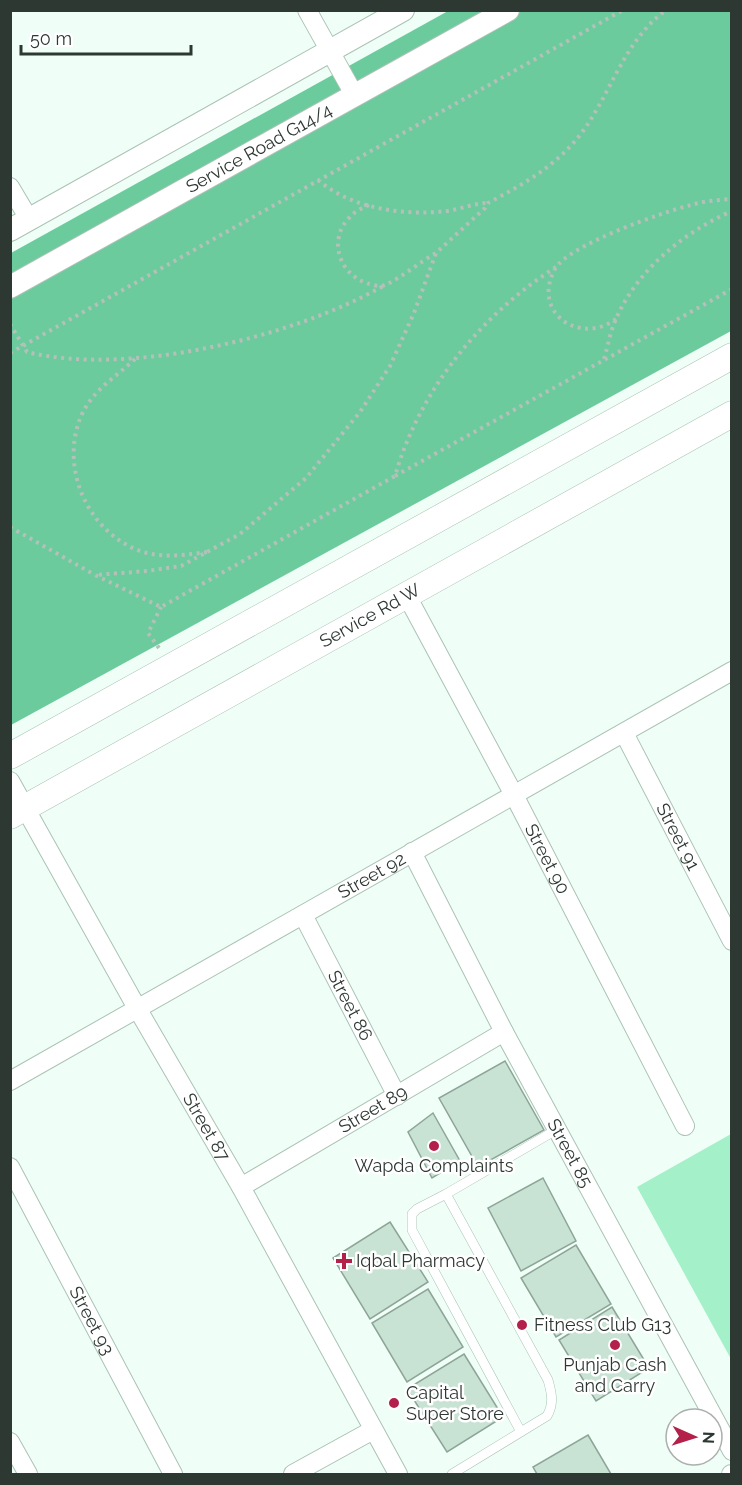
<svg xmlns="http://www.w3.org/2000/svg" width="742" height="1485" font-family="Raleway,sans-serif">
	<style>
		.green { fill: #a4f0c8 }
		.forest { fill: #6bcb9d }
		.building { fill: #c8e2d3; stroke: #8da598; stroke-width: 1.5 }
		.lines { fill: none; stroke-linecap: round; stroke-linejoin: round }
		.service-casing { stroke: #aac3b5; stroke-width: 10 }
		.minor-casing { stroke: #aac3b5; stroke-width: 20 }
		.tertiary-casing { stroke: #aac3b5; stroke-width: 24 }
		.secondary-casing { stroke: #aac3b5; stroke-width: 27 }
		.path { stroke: #b4c1ba; stroke-width: 4; stroke-dasharray: 3 4.5; stroke-linecap: butt }
		.service { stroke: #fff; stroke-width: 9 }
		.minor { stroke: #fff; stroke-width: 18 }
		.tertiary { stroke: #fff; stroke-width: 22 }
		.secondary { stroke: #fff; stroke-width: 26 }
		.poi-dot { fill: #b3214a; stroke: #fff; stroke-width: 2 }
		.labels { text-anchor: middle; stroke-width: 5; stroke-linejoin: round; paint-order: stroke }
		.street-label { font-size: 18px; fill: #2e3832; stroke: #fff }
		.poi-label { font-size: 18px; fill: #2e3832; stroke: #fff; text-anchor: start }
	</style>
	<rect width="100%" height="100%" fill="#effef6"/>
	<path class="green" d="M731 1134V1359L637 1187Z"/>
	<path class="forest" d="M448 11H731V331L11 725V253Z"/>
	<path class="building" d="M505 1061 544 1130 478 1167 439 1098Z
		M433 1113 460 1161 432 1178 408 1132Z
		M543 1178 576 1241 521 1271 488 1208Z
		M390 1222 428 1282 370 1319 333 1258Z
		M576 1245 611 1304 556 1337 521 1278Z
		M428 1289 463 1347 407 1382 372 1323Z
		M612 1307 649 1368 596 1401 559 1340Z
		M464 1354 503 1417 447 1452 407 1389Z
		M588 1435 611 1474H537L533 1467Z"/>
	<g class="lines">
		<defs>
			<path id="service" d="M446 1194 417 1209 412 1214V1230L521 1432
				M452 1474 547 1416C554 1404 552 1394 548 1380L446 1194 556 1130"/>
			<g id="minor">
				<path d="M307 10 355 96"/>
				<path d="M10 187 29 219"/>
				<path id="s1" d="M407 596 514 795 685 1126"/>
				<path id="s2" d="M624 733 732 941"/>
				<path id="s3" d="M10 781 137 1008 241 1187 398 1474"/>
				<path id="s4" d="M412 852 504 1032 732 1451"/>
				<path id="s5" d="M303 915 397 1096"/>
				<path id="s6" d="M10 1081 732 671"/>
				<path id="s7" d="M10 1167 173 1474"/>
				<path id="s8" d="M241 1187 504 1032"/>
				<path d="M10 1442 28 1474"/>
				<path d="M293 1474 373 1430"/>
				<path d="M731 1474H732"/>
			</g>
			<g id="tertiary">
				<path d="M10 230 403 10"/>
				<path id="s9" d="M10 287 508 10"/>
			</g>
			<g id="secondary">
				<path d="M10 756 732 356"/>
				<path id="s10" d="M10 816 732 414"/>
			</g>
		</defs>
		<use href="#service" class="service-casing"/>
		<use href="#minor" class="minor-casing"/>
		<use href="#tertiary" class="tertiary-casing"/>
		<use href="#secondary" class="secondary-casing"/>
		<path class="path" d="M318 180C352 209 404 216 447 211 461 209 474 203 488 203
			M369 205C362 208 355 211 350 217 328 238 338 274 367 283 372 285 380 287 385 285 401 278 420 262 436 253
			M556 267C481 315 420 389 395 476L161 607 95 575 147 571 181 566 240 534 306 478 360 412 390 366 414 313 436 253 485 208 488 203C524 184 558 165 583 131 612 91 624 41 666 10
			M616 319C579 346 531 312 555 269 568 245 663 212 691 205 704 201 718 200 732 199
			M10 324 27 352C128 377 294 337 383 286
			M10 353 623 10
			M135 359C116 377 94 389 82 414 58 467 88 534 143 552 164 558 186 555 207 552
			M604 359C608 346 610 332 616 319 637 270 684 232 732 211
			M395 476 732 289
			M10 527 95 575
			M159 648 148 633 161 607"/>
		<use href="#service" class="service"/>
		<use href="#minor" class="minor"/>
		<use href="#tertiary" class="tertiary"/>
		<use href="#secondary" class="secondary"/>
	</g>
	<g class="poi-dot">
		<circle cx="434" cy="1146" r="6"/>
		<path d="M341 1252h6v6h6v6h-6v6h-6v-6h-6v-6h6z"/>
		<circle cx="522" cy="1325" r="6"/>
		<circle cx="615" cy="1345" r="6"/>
		<circle cx="394" cy="1403" r="6"/>
	</g>
	<g class="labels">
		<g class="street-label">
			<text dy="6" stroke="none"><textPath href="#s9" startOffset="285">Service Road G14/4</textPath></text>
			<text dy="6" stroke="none"><textPath href="#s10" startOffset="412">Service Rd W</textPath></text>
			<text dy="6" stroke="none"><textPath href="#s2" startOffset="117">Street 91</textPath></text>
			<text dy="6" stroke="none"><textPath href="#s1" startOffset="298">Street 90</textPath></text>
			<text dy="6" stroke="none"><textPath href="#s6" startOffset="416">Street 92</textPath></text>
			<text dy="6" stroke="none"><textPath href="#s5" startOffset="102">Street 86</textPath></text>
			<text dy="6" stroke="none"><textPath href="#s8" startOffset="153">Street 89</textPath></text>
			<text dy="6" stroke="none"><textPath href="#s3" startOffset="398">Street 87</textPath></text>
			<text dy="6" stroke="none"><textPath href="#s4" startOffset="340">Street 85</textPath></text>
			<text dy="6" stroke="none"><textPath href="#s7" startOffset="174">Street 93</textPath></text>
		</g>
		<g class="poi-label">
			<text x="434" y="1172" text-anchor="middle">Wapda Complaints</text>
			<text x="356" y="1267">Iqbal Pharmacy</text>
			<text x="534" y="1331">Fitness Club G13</text>
			<text x="615" y="1371" text-anchor="middle">Punjab Cash<tspan x="615" dy="21">and Carry</tspan></text>
			<text x="406" y="1399">Capital<tspan x="406" dy="21">Super Store</tspan></text>
		</g>
	</g>
	<rect width="742" height="1485" fill="none" stroke="#2e3832" stroke-width="24"/>
	<g transform="translate(694 1437) rotate(93)"><circle r="28" fill="#ffffff" stroke="#abafad" stroke-width="1.5"/>
	<path d="M0-4.5L10 22L0 15L-10 22Z" fill="#b3214a"/>
	<text y="-9" font-size="16" font-weight="bold" text-anchor="middle" fill="#2e3832">N</text>
	</g>
	<path d="M21 45v9h170v-9" fill="none" stroke="#2e3832" stroke-width="3"/>
	<text x="30" y="45" font-size="18" fill="#2e3832" stroke="#ffffff" stroke-width="4.5" paint-order="stroke">50 m</text>
</svg>
